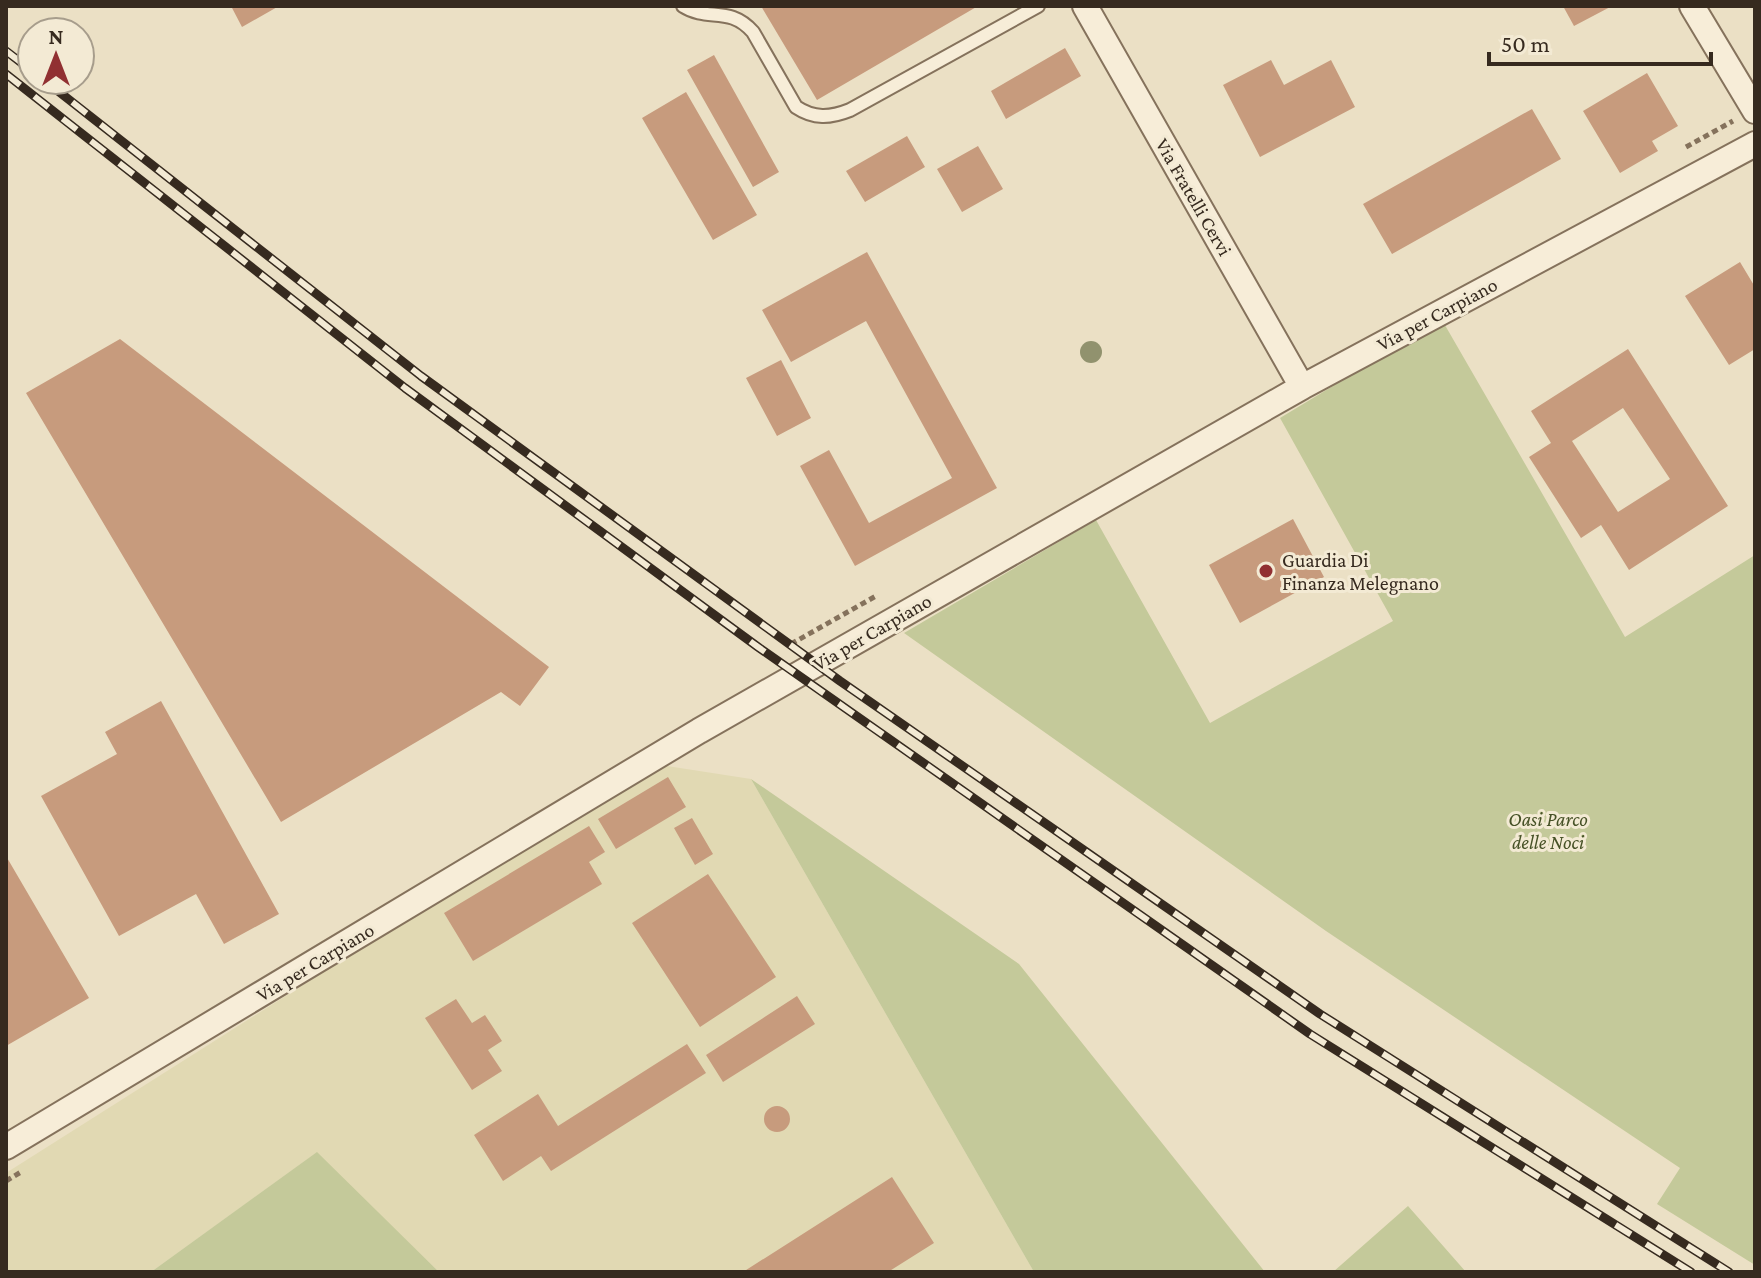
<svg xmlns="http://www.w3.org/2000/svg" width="1761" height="1278" font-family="'Crimson Pro',serif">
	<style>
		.farmland { fill: #e1d9b3 }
		.green { fill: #c4c99a }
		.building { fill: #c79b7d; fill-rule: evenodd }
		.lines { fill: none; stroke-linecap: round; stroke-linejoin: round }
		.service-casing { stroke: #85725c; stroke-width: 16 }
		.minor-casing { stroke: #85725c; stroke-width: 28 }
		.path { stroke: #85725c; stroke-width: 5; stroke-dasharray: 6 4; stroke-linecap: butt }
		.service { stroke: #f7edd8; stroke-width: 12 }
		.minor { stroke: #f7edd8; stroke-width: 24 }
		.rail-casing { stroke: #362a1f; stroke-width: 9 }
		.rail { stroke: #f3ead4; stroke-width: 6; stroke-dasharray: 18; stroke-linecap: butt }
		.tree { fill: #91926e }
		.poi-dot { fill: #913032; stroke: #f3ead4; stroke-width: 3 }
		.labels { text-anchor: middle; stroke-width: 6; stroke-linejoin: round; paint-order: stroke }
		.street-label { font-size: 20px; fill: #362a1f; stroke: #f3ead4 }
		.poi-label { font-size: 20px; fill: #362a1f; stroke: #f3ead4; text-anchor: start }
		.park-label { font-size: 20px; font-style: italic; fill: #475227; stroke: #f3ead4 }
	</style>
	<rect width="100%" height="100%" fill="#ebe0c5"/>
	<path class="farmland" d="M667 766 751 779 1034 1272H439L316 1153 151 1272H6V1173L325 971Z"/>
	<path class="green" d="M1442 320 1625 637 1755 555V1265L1657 1204 1680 1168 1326 931 904 633 1096 520 1210 723 1393 621 1280 418Z
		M751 779 1019 964 1265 1272H1034Z
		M317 1152 439 1272H151Z
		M1408 1206 1466 1272H1333Z"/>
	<path class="building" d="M231 6H279L242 27Z
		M761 6H978L817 100Z
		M1563 6H1612L1574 26Z
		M1065 48 1081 76 1006 119 991 91Z
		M714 55 779 172 753 187 687 70Z
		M1271 60 1284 85 1331 60 1355 107 1260 157 1223 85Z
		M1647 73 1678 126 1652 141 1658 151 1620 173 1583 111Z
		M686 92 757 215 713 240 642 118Z
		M1532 109 1561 159 1392 254 1363 204Z
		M907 136 925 167 865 202 846 171Z
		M978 146 1003 189 962 212 937 169Z
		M867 252 997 488 855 566 800 466 829 450 869 523 952 478 866 321 791 362 762 310Z
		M1740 262 1755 287V349L1729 365 1685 296Z
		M120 339 549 667 520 706 501 692 281 822 26 393Z
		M1628 349 1728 506 1629 570 1601 525 1581 538 1529 457 1551 443 1531 411ZM1623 408 1670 479 1618 512 1572 441Z
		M781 360 811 418 777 436 746 378Z
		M1293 519 1324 577 1240 623 1209 565Z
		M161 701 279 914 224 944 196 894 119 936 41 796 117 754 105 732Z
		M668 777 686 807 616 849 598 819Z
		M692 818 713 854 695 865 674 828Z
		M589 826 605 852 589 862 602 884 473 961 444 913Z
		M6 856 89 998 6 1046Z
		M708 874 776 977 700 1027 632 923Z
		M797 996 815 1024 723 1082 706 1055Z
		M456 999 472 1023 485 1015 502 1041 488 1050 502 1071 472 1090 425 1018Z
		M687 1044 706 1073 551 1171 541 1156 503 1181 474 1135 538 1094 558 1126Z
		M764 1119a13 13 0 1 1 26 0a13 13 0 1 1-26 0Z
		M892 1177 934 1243 888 1272H743Z"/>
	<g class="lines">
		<defs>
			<path id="service" d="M683 6C708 22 729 5 753 32L796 107C814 119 830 118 850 110L1038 6"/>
			<path id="minor" d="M1085 6 1302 387
				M1692 6 1755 111
				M6 1147 699 731 1302 387 1755 144"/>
		</defs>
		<use href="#service" class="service-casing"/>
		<use href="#minor" class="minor-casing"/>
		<path class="path" d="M1686 147 1733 121
			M791 644 876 596
			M6 1181 21 1172"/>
		<use href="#service" class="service"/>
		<use href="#minor" class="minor"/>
		<defs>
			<path id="rail" d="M6 51 32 71
				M6 74 405 388 758 647 1310 1034 1691 1272
				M44 80 421 376 840 681 1320 1014 1729 1272"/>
		</defs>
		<use href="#rail" class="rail-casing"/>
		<use href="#rail" class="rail"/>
	</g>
	<circle class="tree" cx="1091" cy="352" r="11"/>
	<circle class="poi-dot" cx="1266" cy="571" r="8"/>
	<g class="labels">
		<g class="street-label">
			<text transform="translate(1194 197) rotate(60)" y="7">Via Fratelli Cervi</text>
			<text transform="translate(1437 314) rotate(-28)" y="7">Via per Carpiano</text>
			<text transform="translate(872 632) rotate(-30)" y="7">Via per Carpiano</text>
			<text transform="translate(315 962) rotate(-31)" y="7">Via per Carpiano</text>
		</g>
		<g class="poi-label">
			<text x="1282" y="567">Guardia Di<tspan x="1282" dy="23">Finanza Melegnano</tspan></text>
		</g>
		<g class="park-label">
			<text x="1548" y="826">Oasi Parco<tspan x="1548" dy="23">delle Noci</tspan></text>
		</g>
	</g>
	<rect width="1761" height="1278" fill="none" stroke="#362a1f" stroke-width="16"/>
	<g transform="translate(56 56)"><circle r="38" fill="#f3ead4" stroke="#a79d8c" stroke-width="2"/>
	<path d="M0-6L14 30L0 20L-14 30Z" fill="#913032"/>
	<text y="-12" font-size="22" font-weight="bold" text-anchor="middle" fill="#362a1f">N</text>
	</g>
	<path d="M1489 52v12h222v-12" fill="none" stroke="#362a1f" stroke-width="4"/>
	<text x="1501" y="52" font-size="24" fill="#362a1f" stroke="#f3ead4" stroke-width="6" paint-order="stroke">50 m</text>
</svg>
